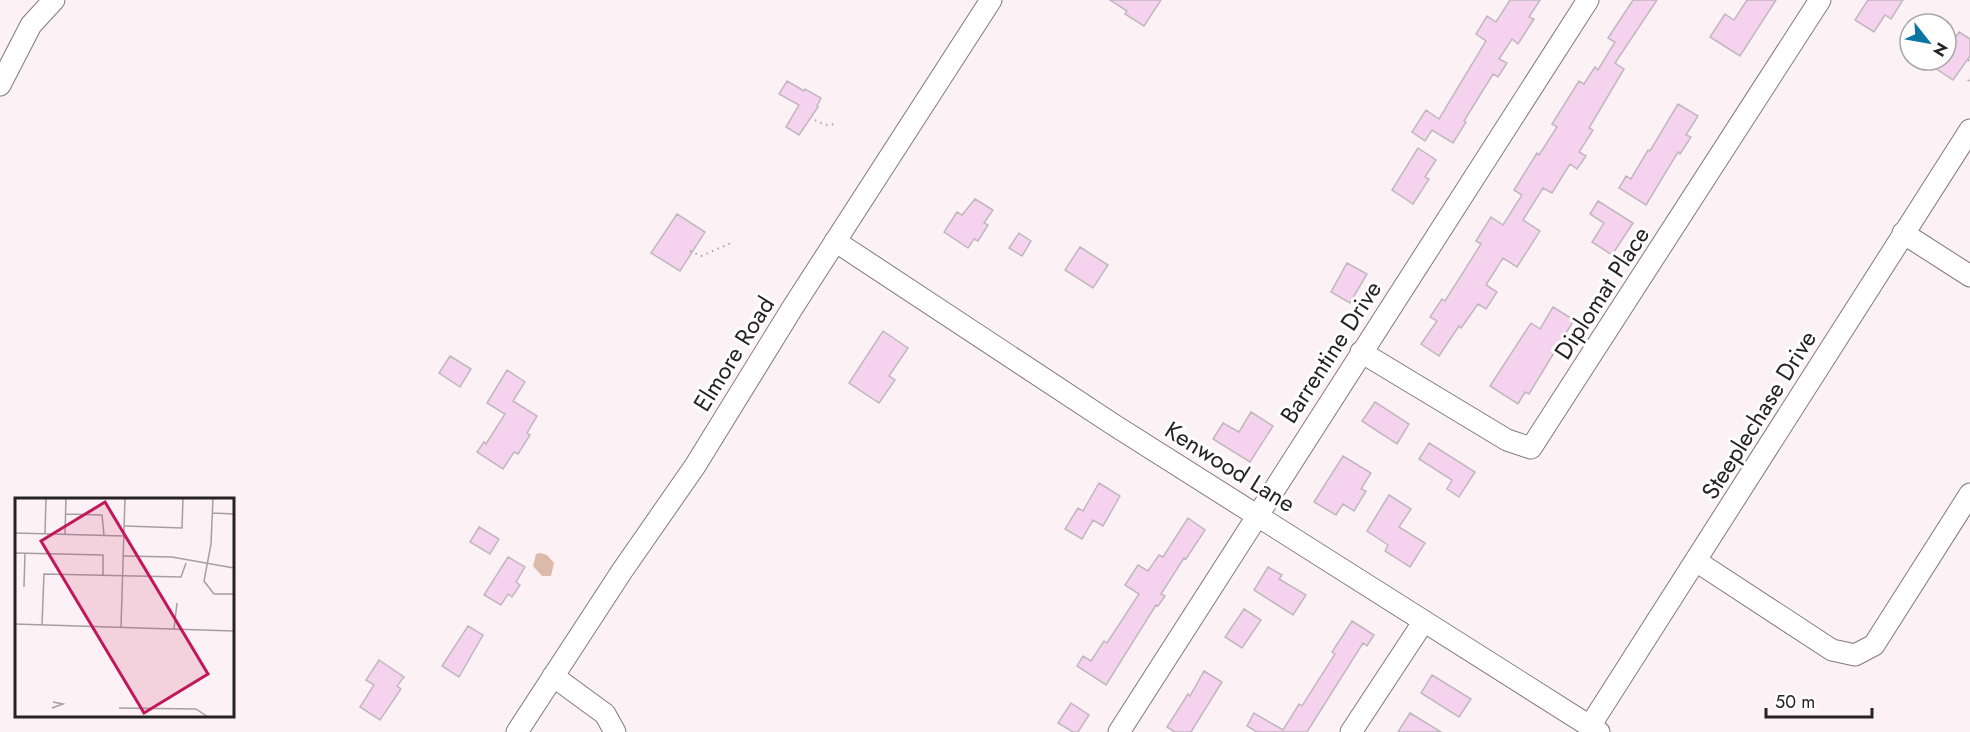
<svg xmlns="http://www.w3.org/2000/svg" width="1970" height="732" font-family="Jost,sans-serif">
	<style>
		.green { fill: #dcbaaa }
		.building { fill: #f5d2ee; stroke: #c0b8be; stroke-width: 1.5 }
		.lines { fill: none; stroke-linecap: round; stroke-linejoin: round }
		.minor-casing { stroke: #83797c; stroke-width: 23 }
		.path { stroke: #aea6a8; stroke-width: 2; stroke-dasharray: 1.5 4.5; stroke-linecap: butt }
		.minor { stroke: #fff; stroke-width: 21 }
		.labels { text-anchor: middle; stroke-width: 6; stroke-linejoin: round; paint-order: stroke }
		.street-label { font-size: 24px; fill: #262324; stroke: #fff }
		.inset-road { fill: none; stroke: #a69fa1; stroke-width: 1.5 }
		.view { fill: #c2185b; fill-opacity: 0.15; stroke: #c2185b; stroke-width: 3 }
		.inset-edge { fill: none; stroke: #262324; stroke-width: 3 }
	</style>
	<rect width="100%" height="100%" fill="#fcf1f4"/>
	<path class="green" d="M540 553 547 555 554 563 551 576H542L533 566 536 554Z"/>
	<path class="building" d="M1110 0H1161L1144 26 1125 14 1127 11Z
		M1510 0H1540L1529 17 1534 19 1518 44 1512 39 1499 59 1507 63 1498 77 1493 74 1464 121 1466 122 1453 143 1432 130 1425 141 1412 132 1426 110 1439 119 1486 41 1476 34 1487 16 1496 22Z
		M1633 0H1657L1615 63 1624 69 1589 128 1593 130 1579 152 1586 156 1577 169 1570 164 1552 193 1543 188 1523 220 1540 231 1517 267 1503 258 1486 285 1497 292 1486 309 1478 304 1461 328 1459 326 1439 356 1421 344 1437 321 1430 317 1442 299 1445 301 1481 244 1476 241 1491 217 1503 225 1522 195 1514 190 1537 153 1539 155 1557 127 1552 124 1579 81 1584 84 1595 67 1598 70 1615 42 1608 38Z
		M1747 0H1776L1740 56 1710 37 1725 14 1734 20Z
		M1868 0H1903L1891 19 1885 15 1874 32 1855 20Z
		M1959 32 1970 39V56L1953 80 1935 68 1941 60H1946V52Z
		M787 81 804 91 805 89 821 98 817 106 818 107 799 135 786 127 799 105 779 94Z
		M1678 104 1698 116 1686 135 1691 137 1680 154 1678 152 1646 205 1619 188 1626 176 1631 179 1648 150 1650 151Z
		M1418 148 1436 160 1425 177 1429 179 1413 204 1392 190Z
		M975 199 993 210 984 223 988 225 978 241 974 239 968 248 944 232 957 212 962 215Z
		M1598 201 1633 223 1612 255 1592 242 1604 223 1590 214Z
		M677 214 705 232 680 271 651 253Z
		M1019 233 1031 241 1022 256 1009 248Z
		M1080 247 1108 265 1093 288 1065 270Z
		M1347 263 1367 274 1350 303 1331 292Z
		M1553 307 1574 320 1529 394 1525 392 1518 404 1490 386 1531 323 1540 329Z
		M883 331 908 348 889 376 895 380 879 403 849 383Z
		M450 356 471 369 460 387 439 373Z
		M507 370 525 382 513 401 537 416 527 433 530 435 518 454 514 452 503 469 477 452 484 442 486 444 505 414 487 403Z
		M1375 402 1409 424 1397 444 1362 421Z
		M1251 412 1273 426 1250 462 1213 439 1223 423 1239 432Z
		M1429 443 1475 472 1459 497 1447 489 1452 480 1419 459Z
		M1343 456 1371 473 1361 489 1366 491 1354 511 1343 504 1336 515 1314 502Z
		M1099 483 1120 496 1103 526 1093 520 1082 539 1065 529 1078 508 1083 511Z
		M1389 495 1411 509 1399 527 1425 543 1410 567 1385 551 1388 545 1367 531Z
		M1188 518 1205 530 1186 559 1184 558 1161 594 1165 596 1158 606 1156 605 1106 685 1077 666 1083 656 1091 661 1104 641 1107 643 1139 594 1125 585 1138 565 1148 571 1159 555 1163 557Z
		M479 527 499 539 490 554 470 542Z
		M508 557 525 567 516 582 520 585 512 597 508 594 501 605 484 595Z
		M1268 567 1282 575 1279 579 1306 595 1293 615 1254 590Z
		M1244 609 1261 620 1242 648 1225 637Z
		M1352 621 1374 635 1367 646 1363 643 1307 732H1257L1247 726 1254 713 1283 730 1299 704 1302 706 1335 654 1332 652Z
		M468 626 483 635 459 677 442 666Z
		M379 660 404 677 397 686 401 689 380 720 360 707 374 685 366 680Z
		M1204 671 1222 682 1191 732H1175L1167 727 1188 694 1190 696Z
		M1432 675 1471 699 1459 717 1421 693Z
		M1071 703 1089 715 1078 732H1073L1058 723Z
		M1410 713 1441 732H1398Z"/>
	<g class="lines">
		<defs>
			<path id="minor" d="M0 85 31 25 54 0
				M1903 233 1970 276
				M835 241 1114 425 1599 732
				M1361 352 1507 440 1531 448 1820 0
				M1696 561 1832 650 1855 655 1874 645 1970 494
				M553 676 605 714 615 732
				M1590 726 1970 130
				M517 732 622 571 695 466 793 307 991 0
				M1119 732 1588 0
				M1351 732 1424 621"/>
		</defs>
		<use href="#minor" class="minor-casing"/>
		<path class="path" d="M1968 60 1970 61
			M1968 81 1970 78
			M815 120 825 125 837 124
			M690 251 701 256 731 243"/>
		<use href="#minor" class="minor"/>
	</g>
	<g class="labels">
		<g class="street-label">
			<text transform="translate(1602 293) rotate(-57)" y="8">Diplomat Place</text>
			<text transform="translate(1331 352) rotate(-57)" y="8">Barrentine Drive</text>
			<text transform="translate(734 354) rotate(-58)" y="8">Elmore Road</text>
			<text transform="translate(1759 415) rotate(-58)" y="8">Steeplechase Drive</text>
			<text transform="translate(1230 467) rotate(32)" y="8">Kenwood Lane</text>
		</g>
	</g>
	<g transform="translate(15 498)">
		<rect width="219" height="219" fill="#fcf1f4"/>
		<path class="inset-road" d="M198 0 196 46 189 83 199 96H219M198 15 219 16M50 16 87 17 89 37M110 28 167 30 168 0M0 35 109 38M30 35 31 0M50 36 51 0M0 55 88 57V77M109 58 157 59 219 70M9 89 10 55M0 126 219 133M27 127 29 76 166 79 171 65M106 129 110 0M159 131 162 105M37 210 48 206 38 204M104 210 181 211 193 219"/>
		<path class="view" d="M90 4 193 176 129 215 26 43Z"/>
		<rect width="219" height="219" class="inset-edge"/>
	</g>
	<g transform="translate(1928 42) rotate(121)"><circle r="28" fill="#ffffff" stroke="#a8a7a7" stroke-width="1.5"/>
	<path d="M0-4.5L10 22L0 15L-10 22Z" fill="#0876a1"/>
	<text y="-9" font-size="16" font-weight="bold" text-anchor="middle" fill="#262324">N</text>
	</g>
	<path d="M1766 708v9h106v-9" fill="none" stroke="#262324" stroke-width="3"/>
	<text x="1775" y="708" font-size="18" fill="#262324" stroke="#ffffff" stroke-width="4.5" paint-order="stroke">50 m</text>
</svg>
